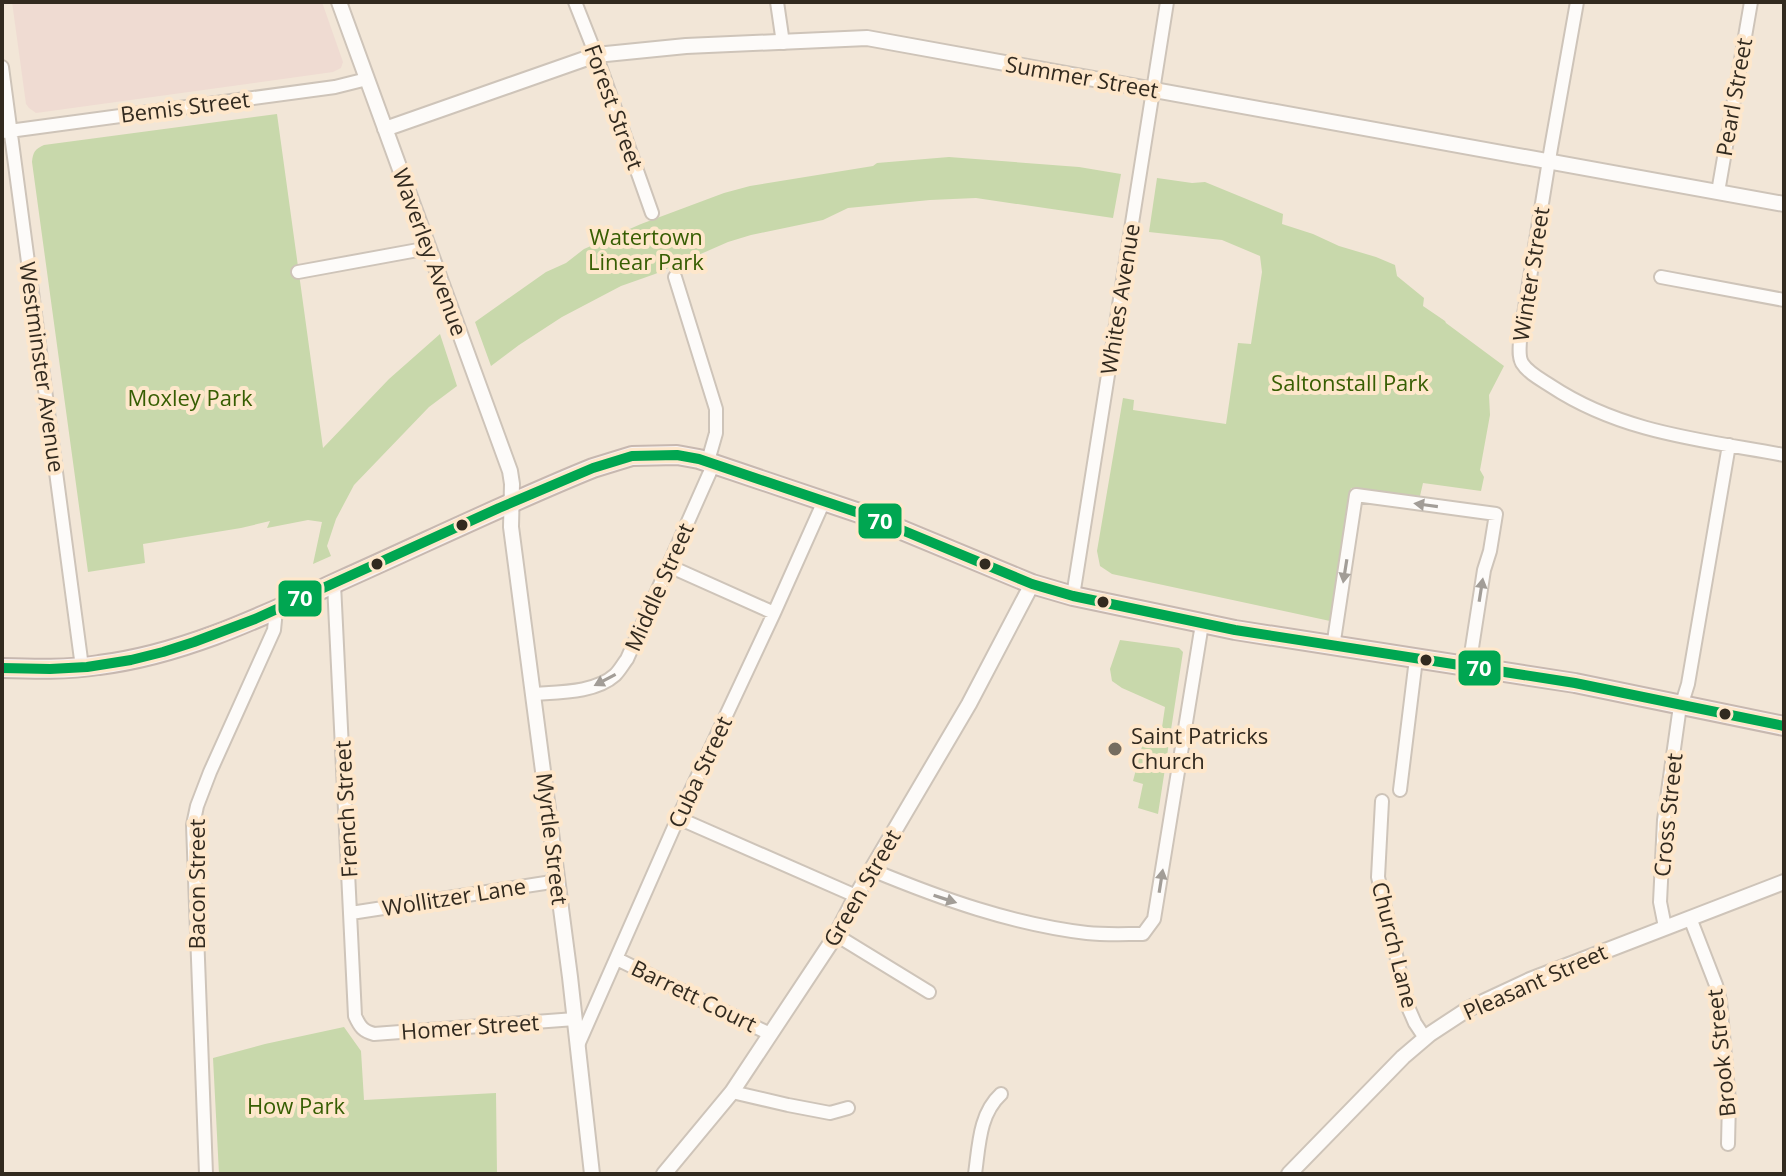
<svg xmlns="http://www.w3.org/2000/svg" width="1786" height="1176" font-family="'Open Sans',sans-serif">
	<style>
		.education { fill: #efdbd2 }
		.green { fill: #c8d8ab }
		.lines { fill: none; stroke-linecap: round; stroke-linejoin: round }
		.minor-casing { stroke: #cec4b9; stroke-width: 16 }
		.tertiary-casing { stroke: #cec4b9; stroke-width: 18 }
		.primary-casing { stroke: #c7b8b0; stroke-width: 22 }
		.minor { stroke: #fdfbf9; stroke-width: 12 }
		.tertiary { stroke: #fdfbf9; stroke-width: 14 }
		.primary { stroke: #f8f1ef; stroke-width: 18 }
		.bus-1-casing { stroke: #fee7cb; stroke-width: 16 }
		.bus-1 { stroke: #00a651; stroke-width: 10 }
		.oneway { fill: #a29d97 }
		.bus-dot { fill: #322a1f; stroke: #fee7cb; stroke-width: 3 }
		.poi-dot { fill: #756c5f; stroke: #fee7cb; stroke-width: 3 }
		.labels { text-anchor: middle; stroke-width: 8; stroke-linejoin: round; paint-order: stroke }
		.street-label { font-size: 22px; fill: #322a1f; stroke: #fee7cb }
		.park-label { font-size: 22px; fill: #375e03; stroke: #fee7cb }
		.poi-label { font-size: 22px; fill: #322a1f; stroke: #fee7cb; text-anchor: start }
		.line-badge { stroke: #fee7cb; stroke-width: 3 }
		.badge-label { font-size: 22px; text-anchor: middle; font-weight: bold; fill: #fff }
	</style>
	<rect width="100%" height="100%" fill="#f2e6d7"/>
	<path class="education" d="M12 2H322L343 62 341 68 333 72 36 113 29 108 26 104Z"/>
	<path class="green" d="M277 114 323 448 389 379 440 334 457 386 429 407 354 485 336 519 327 546 331 556 313 564 322 522 308 520 267 528 270 521 241 528 143 544 145 563 88 572 32 162C33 152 35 149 44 145Z
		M949 157 1079 167 1121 174 1113 218 976 198 930 200 848 208 823 220 751 235 728 242 655 274 621 286 562 317 519 345 491 366 475 322 546 272 566 263 584 249 641 224 724 193 750 186 873 166 877 163Z
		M1157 178 1192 183 1205 182 1283 214 1282 224 1313 234 1339 246 1376 257 1395 265 1397 276 1424 298 1423 306 1445 321 1446 323 1504 366 1489 395 1490 415 1480 470 1484 477 1481 491 1423 483 1420 496 1351 488 1330 621 1112 574 1100 566 1097 551 1123 398 1134 400 1133 410 1226 424 1238 343 1251 344 1262 272 1260 256 1222 240 1149 232Z
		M1120 640 1179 648 1183 652 1158 814 1138 808 1143 784 1133 781 1146 731 1161 734 1165 707 1122 688 1112 681 1110 669Z
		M344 1027 361 1051 364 1100 496 1093 497 1174H219L213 1058 265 1044Z"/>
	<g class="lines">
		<defs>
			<path id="minor" d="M575 2 596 55 652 213
				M777 2 783 43
				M1577 2 1551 148 1520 339C1520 347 1518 356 1522 363 1528 373 1542 380 1551 386 1622 433 1703 440 1784 455
				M2 67 82 667
				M2 132 335 87 367 79
				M1718 192 1751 2
				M298 272 429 248
				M675 277 716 409V433L708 461
				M1661 277 1784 300
				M669 566 774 613
				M334 584 355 1016C360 1027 363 1031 374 1034L575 1019
				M1073 596 1167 2
				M1333 647 1356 495 1496 514 1490 551 1484 570 1469 667
				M533 694C559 692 595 693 615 675 620 670 623 664 627 659L714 463
				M1400 790 1416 659
				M1382 801 1378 877 1408 1007 1415 1023 1425 1038
				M678 818 856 896
				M872 870C942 899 1012 924 1087 933 1105 935 1125 934 1143 934L1154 919 1202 624
				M351 913 558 881
				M1690 918 1716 985 1720 1001 1729 1101 1728 1144
				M1665 927 1660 902 1664 820 1679 713 1688 684 1729 445
				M836 935 929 992
				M617 959 770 1034
				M578 1045 678 818 774 613 824 501
				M732 1092 788 1105 830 1113 848 1108
				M206 1174 193 825 197 806 210 772 274 630 276 610
				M975 1174C979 1146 979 1114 1001 1094"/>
			<path id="tertiary" d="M339 2 510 471 512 484 511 527 570 977 592 1174
				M385 129 596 55 686 46 867 38 1784 204
				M664 1174 732 1092 836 935 856 896 969 704 1032 584
				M1289 1174 1403 1057 1430 1034 1468 1009 1530 980 1784 882"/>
			<path id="primary" d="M2 668C34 669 67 670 99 665 186 654 265 615 344 579 427 542 509 502 593 468L632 456 677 455 699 459 868 516 1032 584 1073 596 1235 630 1575 683 1784 726"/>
		</defs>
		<use href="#minor" class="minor-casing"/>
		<use href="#tertiary" class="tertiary-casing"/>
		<use href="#primary" class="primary-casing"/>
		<use href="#minor" class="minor"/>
		<use href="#tertiary" class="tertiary"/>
		<use href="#primary" class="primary"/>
		<defs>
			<path id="bus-1" d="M2 668 50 669 87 667 131 660 163 652 194 642 255 619 499 508 593 468 632 456 677 455 699 459 868 516 1032 584 1073 596 1235 630 1575 683 1784 726"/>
		</defs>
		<use href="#bus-1" class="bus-1-casing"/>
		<use href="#bus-1" class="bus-1"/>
	</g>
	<defs><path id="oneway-solid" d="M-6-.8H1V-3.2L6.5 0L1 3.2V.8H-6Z" transform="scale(2)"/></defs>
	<g class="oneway">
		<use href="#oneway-solid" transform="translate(1426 505) rotate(-172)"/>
		<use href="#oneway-solid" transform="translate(1345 571) rotate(99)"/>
		<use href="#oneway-solid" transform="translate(1481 590) rotate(-81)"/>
		<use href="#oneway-solid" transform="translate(605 680) rotate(152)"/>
		<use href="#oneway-solid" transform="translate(1161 881) rotate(-81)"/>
		<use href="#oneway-solid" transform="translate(945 899) rotate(18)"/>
	</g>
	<g class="bus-dot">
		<circle cx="462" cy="525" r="7"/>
		<circle cx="377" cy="564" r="7"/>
		<circle cx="985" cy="564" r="7"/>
		<circle cx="1103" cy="602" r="7"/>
		<circle cx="1426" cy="660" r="7"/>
		<circle cx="1725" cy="714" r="7"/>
	</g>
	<circle class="poi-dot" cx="1115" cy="749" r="8"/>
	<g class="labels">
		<g class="street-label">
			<text transform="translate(1082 77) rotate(10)" y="8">Summer Street</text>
			<text transform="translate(1734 97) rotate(-80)" y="8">Pearl Street</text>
			<text transform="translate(185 107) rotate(-7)" y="8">Bemis Street</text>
			<text transform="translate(614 107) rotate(70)" y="8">Forest Street</text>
			<text transform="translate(430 252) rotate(70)" y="8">Waverley Avenue</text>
			<text transform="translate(1531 274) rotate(-81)" y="8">Winter Street</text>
			<text transform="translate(1120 299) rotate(-81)" y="8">Whites Avenue</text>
			<text transform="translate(42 367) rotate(82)" y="8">Westminster Avenue</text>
			<text transform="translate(659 587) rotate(-66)" y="8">Middle Street</text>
			<text transform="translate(700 772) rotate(-65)" y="8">Cuba Street</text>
			<text transform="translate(346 809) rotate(-93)" y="8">French Street</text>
			<text transform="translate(1668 815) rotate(-84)" y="8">Cross Street</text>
			<text transform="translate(552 839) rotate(83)" y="8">Myrtle Street</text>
			<text transform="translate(197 884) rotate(-90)" y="8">Bacon Street</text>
			<text transform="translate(862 888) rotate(-60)" y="8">Green Street</text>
			<text transform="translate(454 897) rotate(-9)" y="8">Wollitzer Lane</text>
			<text transform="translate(1395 945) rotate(76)" y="8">Church Lane</text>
			<text transform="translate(1535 982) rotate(-24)" y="8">Pleasant Street</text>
			<text transform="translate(694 996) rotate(26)" y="8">Barrett Court</text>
			<text transform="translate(470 1027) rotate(-4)" y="8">Homer Street</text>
			<text transform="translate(1721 1053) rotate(-96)" y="8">Brook Street</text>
		</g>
		<g class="park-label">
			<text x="646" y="245">Watertown<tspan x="646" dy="25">Linear Park</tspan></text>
			<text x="1350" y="391">Saltonstall Park</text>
			<text x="190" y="406">Moxley Park</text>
			<text x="296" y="1114">How Park</text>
		</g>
		<g class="poi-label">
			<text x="1131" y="744">Saint Patricks<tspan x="1131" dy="25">Church</tspan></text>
		</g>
	</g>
	<g class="line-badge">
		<rect x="857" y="502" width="46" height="38" rx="8" fill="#00a651"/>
		<rect x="277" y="579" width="46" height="39" rx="8" fill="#00a651"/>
		<rect x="1457" y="649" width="45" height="38" rx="8" fill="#00a651"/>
	</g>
	<g class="badge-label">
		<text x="880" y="529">70</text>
		<text x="300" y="606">70</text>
		<text x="1479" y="676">70</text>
	</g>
	<rect width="1786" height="1176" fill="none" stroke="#322a1f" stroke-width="8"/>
</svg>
